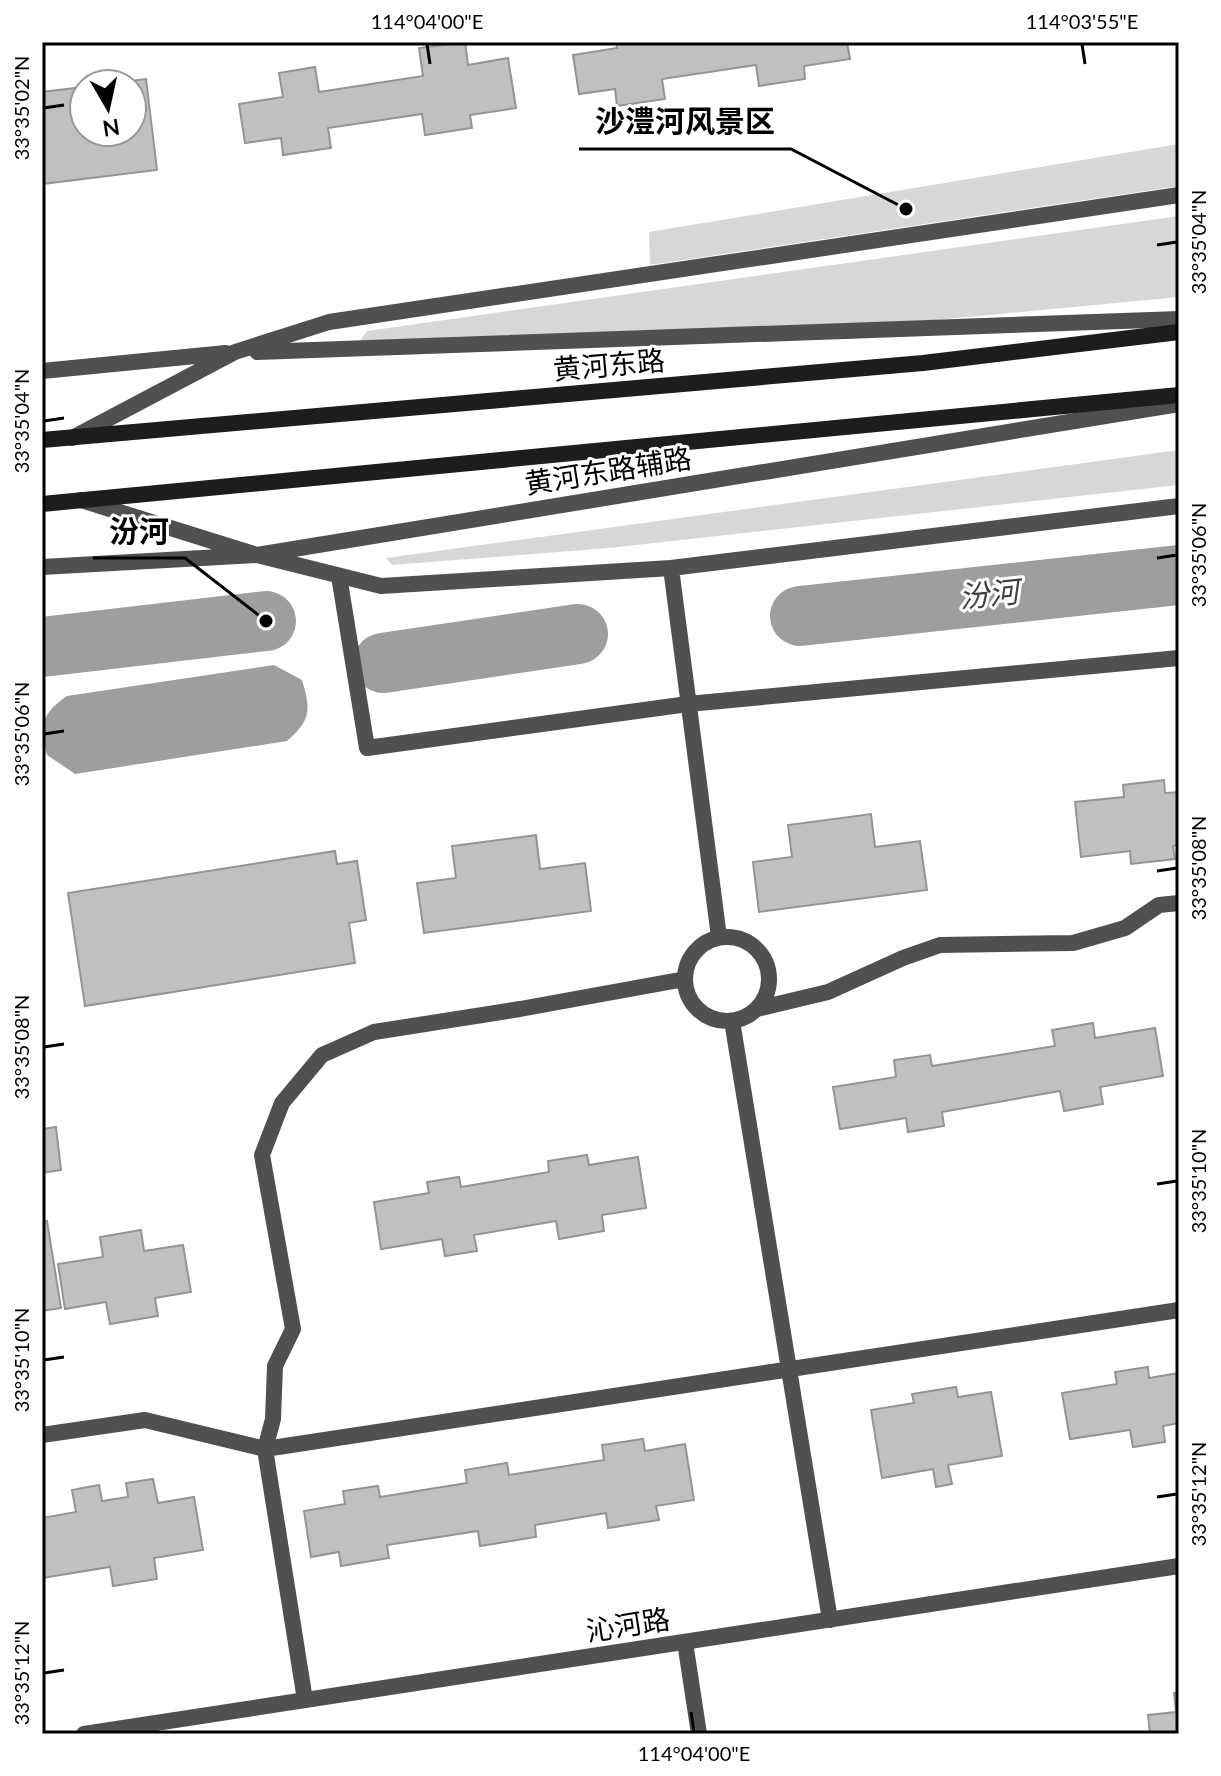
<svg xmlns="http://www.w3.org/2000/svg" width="1221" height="1776" font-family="Lato,'Noto Sans SC',sans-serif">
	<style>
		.green { fill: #d7d7d7 }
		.water { fill: #9e9e9e }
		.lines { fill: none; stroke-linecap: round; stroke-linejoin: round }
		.river { stroke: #9e9e9e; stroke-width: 60 }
		.building { fill: #c0c0c0; stroke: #949494; stroke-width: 2 }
		.minor { stroke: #505050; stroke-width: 16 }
		.tertiary { stroke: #505050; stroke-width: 16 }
		.secondary { stroke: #1d1d1d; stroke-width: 16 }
		.ticks { fill: none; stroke: #000; stroke-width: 3 }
		.labels { text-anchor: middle; stroke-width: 6; stroke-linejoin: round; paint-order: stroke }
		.street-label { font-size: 28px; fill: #000; stroke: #fff }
		.water-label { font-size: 30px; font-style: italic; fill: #3f3f3f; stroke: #fff }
		.leader { fill: none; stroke: #000; stroke-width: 3 }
		.callout-dot { fill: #000; stroke: #fff; stroke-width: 3 }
		.callout-label { font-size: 30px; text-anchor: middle; font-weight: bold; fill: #000; stroke: #fff; stroke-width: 6; stroke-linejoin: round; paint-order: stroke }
		.neatline { fill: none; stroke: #000; stroke-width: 3 }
		.ticks-label { font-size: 20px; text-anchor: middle; fill: #000 }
	</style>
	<rect width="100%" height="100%" fill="#fff"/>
	<path class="green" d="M1179 144V186L650 265 649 232Z
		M1179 216V297L936 320 359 342 367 331Z
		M1179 450V485L609 548 392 565 386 558Z"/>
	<path class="water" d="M274 665 302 680C311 710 311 720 287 741L75 774 47 755C39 726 41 714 67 696Z"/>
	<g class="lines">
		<path class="river" d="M800 616 1179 575
			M42 647 266 621
			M383 663 578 634"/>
	</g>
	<path class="building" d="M465 42 468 65 508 58 516 108 470 115 472 128 425 135 422 114 328 128 331 148 283 155 281 138 245 143 239 104 283 97 279 73 315 67 319 92 423 76 419 48Z
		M616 42H847L850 59 804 66 805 79 759 86 756 65 662 79 665 99 617 106 615 89 579 94 573 55 617 48Z
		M146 79 157 170 42 184V92L84 87V132H132V84H104Z
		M1164 780 1165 793 1179 792V845L1173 846 1175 859 1131 864 1130 851 1081 857 1075 802 1124 797 1123 785Z
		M871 814 875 847 920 841 927 890 759 912 753 862 792 857 788 825Z
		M536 835 540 869 585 863 591 911 424 933 417 883 456 878 452 846Z
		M335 851 337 864 357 861 366 920 349 923 355 963 85 1006 68 893Z
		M1093 1023 1095 1038 1155 1028 1163 1076 1100 1087 1103 1104 1064 1111 1060 1091 942 1112 944 1126 908 1132 906 1118 840 1129 833 1087 896 1077 894 1060 930 1055 932 1066 1055 1046 1052 1030Z
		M56 1127 61 1170 42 1173V1129Z
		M587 1155 589 1165 638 1157 646 1208 602 1215 604 1231 559 1239 556 1221 474 1235 477 1251 445 1256 442 1239 381 1249 374 1202 429 1193 427 1182 459 1177 461 1187 549 1172 548 1161Z
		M47 1221 61 1308 42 1311V1222Z
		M141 1230 144 1251 183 1245 191 1292 155 1298 158 1316 110 1324 106 1302 65 1309 58 1264 103 1257 100 1237Z
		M1148 1367 1149 1378 1179 1373V1423L1163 1426 1165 1442 1133 1447 1130 1430 1070 1439 1062 1393 1117 1384 1115 1372Z
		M956 1387 958 1397 991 1392 1002 1456 948 1465 952 1484 936 1487 933 1469 882 1478 871 1410 914 1403 912 1394Z
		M643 1439 645 1451 685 1444 694 1500 656 1506 659 1520 608 1528 606 1513 535 1525 536 1537 480 1546 478 1531 387 1545 389 1558 341 1566 339 1552 311 1557 304 1511 345 1504 343 1491 378 1486 380 1497 467 1483 465 1470 507 1463 509 1475 604 1460 602 1445Z
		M153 1479 158 1503 194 1497 203 1550 154 1558 157 1579 113 1586 110 1567 42 1578V1518L76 1512 72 1490 99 1485 102 1501 128 1497 126 1483Z
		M1179 1692V1734H1150L1148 1715 1176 1712 1174 1693Z"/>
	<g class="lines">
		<path class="minor" d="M257 352 1179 319
			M42 371 226 353
			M72 438 235 352 329 322 1179 195
			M81 500 257 555 381 586 671 568 1179 506
			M42 567 257 555 1179 404
			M671 568 719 937
			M339 576 367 748 688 704 1179 658
			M685 979a42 42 0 1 1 84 0a42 42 0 1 1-84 0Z
			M757 1009 828 992 903 958 940 945 1073 943 1125 928 1159 905 1179 903
			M732 1021 830 1620
			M42 1435 145 1420 265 1449 1179 1310
			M685 1642 699 1734
			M305 1700 265 1449 273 1419 275 1366 293 1329 262 1155 282 1103 322 1055 374 1032 520 1009 685 979"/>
		<path class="tertiary" d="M84 1734 1179 1566"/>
		<path class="secondary" d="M42 440 923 363 1179 332
			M42 504 1179 395"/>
	</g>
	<path class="ticks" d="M427 44 430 64M1082 44 1085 64M44 108 64 105M1157 245 1177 242M44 421 64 418M1157 558 1177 555M44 734 64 731M1157 871 1177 868M44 1047 64 1044M1157 1184 1177 1181M44 1360 64 1357M1157 1497 1177 1494M44 1673 64 1670M691 1712 694 1732"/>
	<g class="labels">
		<g class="street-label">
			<text transform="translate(609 365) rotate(-5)" y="10">黄河东路</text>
			<text transform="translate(608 471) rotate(-9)" y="10">黄河东路辅路</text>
			<text transform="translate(628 1625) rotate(-9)" y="10">沁河路</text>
		</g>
		<g class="water-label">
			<text transform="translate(989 595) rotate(-6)" y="10">汾河</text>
		</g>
	</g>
	<path class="leader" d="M906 209L791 149H579M266 621L185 558H93"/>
	<g class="callout-dot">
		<circle cx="906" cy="209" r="8"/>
		<circle cx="266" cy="621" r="8"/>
	</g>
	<g class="callout-label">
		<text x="685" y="132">沙澧河风景区</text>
		<text x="139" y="542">汾河</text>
	</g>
	<rect width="1221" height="1776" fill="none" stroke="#ffffff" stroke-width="88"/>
	<g transform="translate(108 108) rotate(171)"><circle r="38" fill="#ffffff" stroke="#999999" stroke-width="2"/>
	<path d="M0-6L14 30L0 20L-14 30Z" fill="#000000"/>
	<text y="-12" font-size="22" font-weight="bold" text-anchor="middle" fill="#000000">N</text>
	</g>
	<rect x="44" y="44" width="1133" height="1688" class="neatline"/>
	<g class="ticks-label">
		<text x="427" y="29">114°04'00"E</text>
		<text x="1082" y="29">114°03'55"E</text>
		<text transform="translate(22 108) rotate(-90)" y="7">33°35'02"N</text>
		<text transform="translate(1199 242) rotate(-90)" y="7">33°35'04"N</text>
		<text transform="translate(22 421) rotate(-90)" y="7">33°35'04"N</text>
		<text transform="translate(1199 555) rotate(-90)" y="7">33°35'06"N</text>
		<text transform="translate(22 734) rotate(-90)" y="7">33°35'06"N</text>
		<text transform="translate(1199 868) rotate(-90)" y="7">33°35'08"N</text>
		<text transform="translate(22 1047) rotate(-90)" y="7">33°35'08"N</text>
		<text transform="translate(1199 1181) rotate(-90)" y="7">33°35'10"N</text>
		<text transform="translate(22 1360) rotate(-90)" y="7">33°35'10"N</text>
		<text transform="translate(1199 1494) rotate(-90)" y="7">33°35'12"N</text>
		<text transform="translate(22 1673) rotate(-90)" y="7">33°35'12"N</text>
		<text x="694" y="1761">114°04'00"E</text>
	</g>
</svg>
